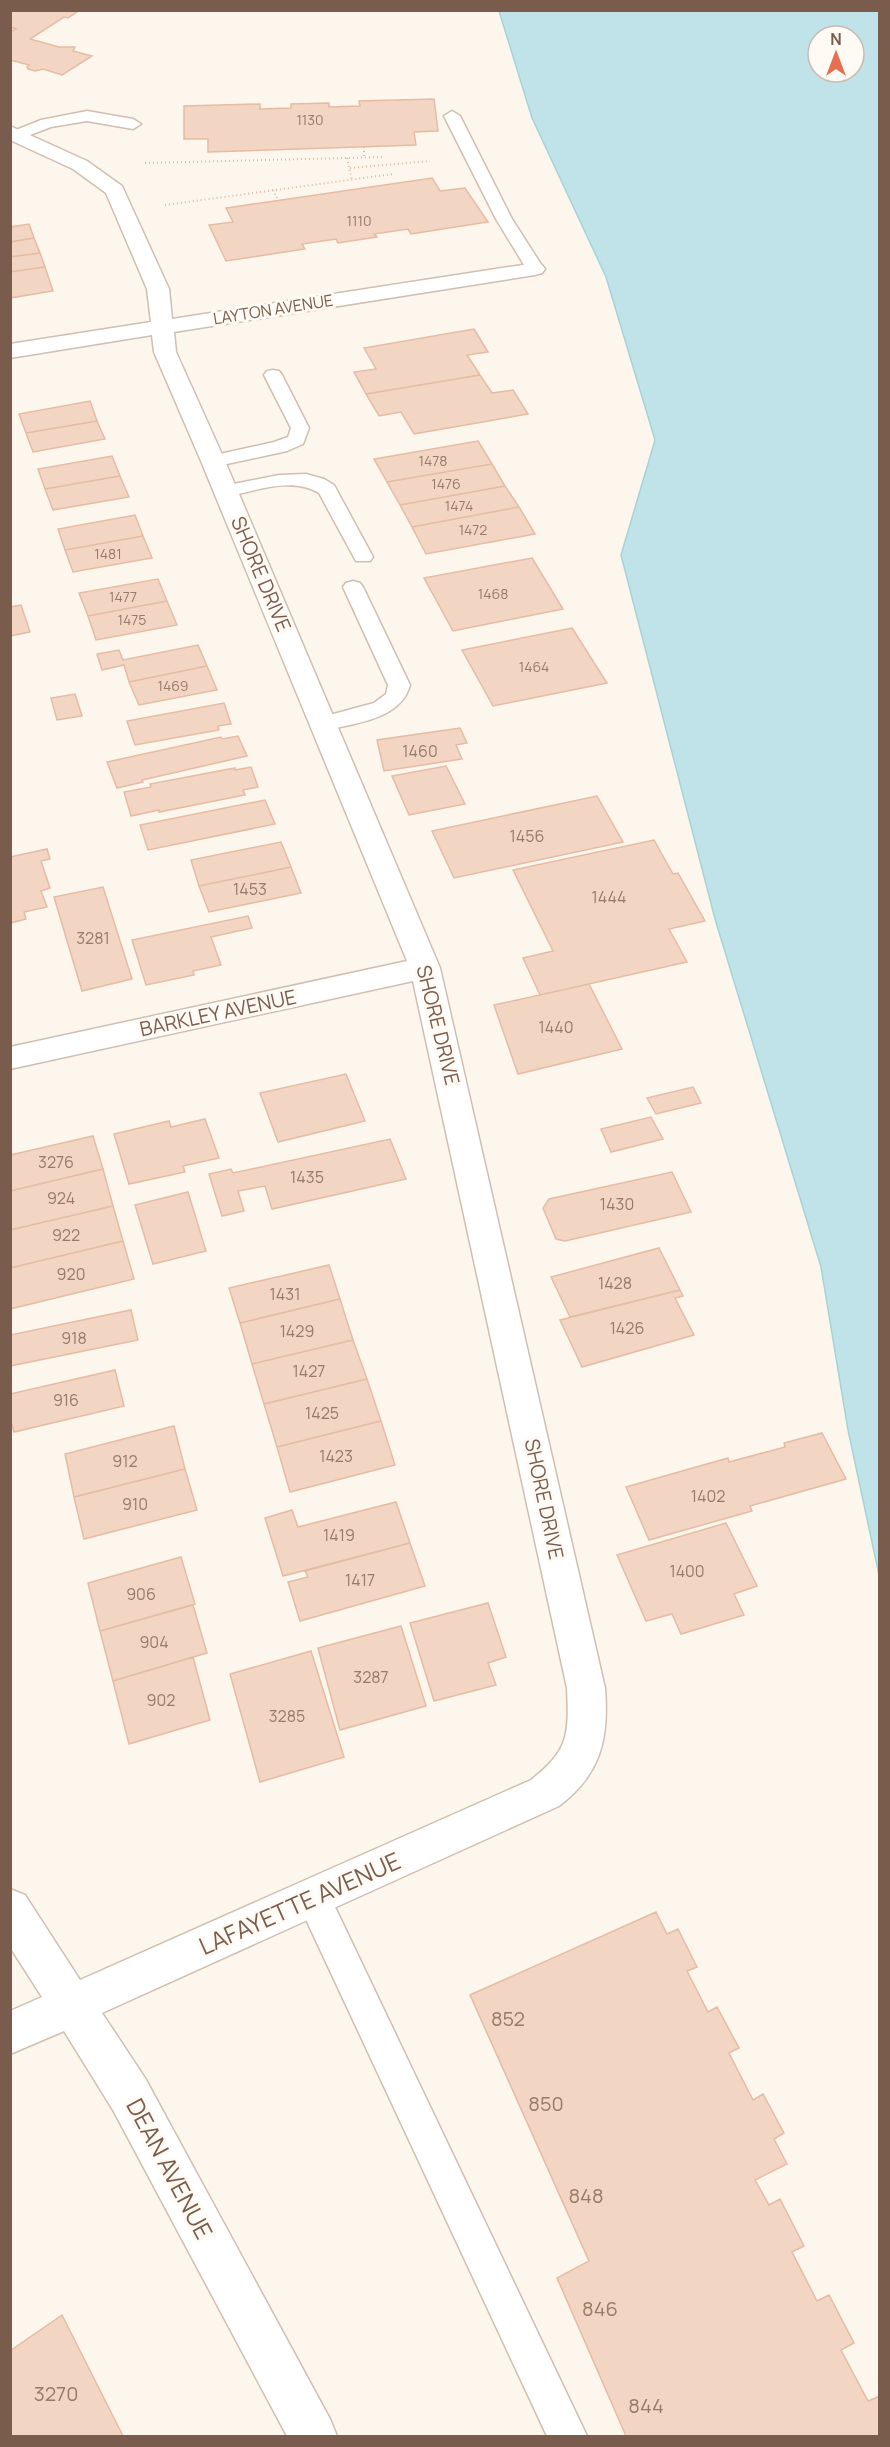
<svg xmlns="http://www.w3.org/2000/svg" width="890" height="2447" font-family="Manrope,sans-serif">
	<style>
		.water { fill: #bfe3e8; stroke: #a5d3da; stroke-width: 1.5; fill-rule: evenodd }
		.building { fill: #f3d5c3; stroke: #e6bba3; stroke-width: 1.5 }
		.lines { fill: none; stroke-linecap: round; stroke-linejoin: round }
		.service-casing { stroke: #d1beb0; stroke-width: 3 }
		.minor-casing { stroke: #d1beb0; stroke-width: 3 }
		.path { stroke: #d9b8a5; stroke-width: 2; stroke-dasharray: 1 3; stroke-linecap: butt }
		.service { fill: #fff; fill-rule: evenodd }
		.minor { fill: #fff; fill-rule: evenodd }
		.labels { text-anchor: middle; stroke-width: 6; stroke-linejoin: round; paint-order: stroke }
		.far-number-label { font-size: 14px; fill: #987a6a }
		.far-street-label { font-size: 16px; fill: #7a5c4d; stroke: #fffaf3 }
		.number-label { font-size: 16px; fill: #987a6a }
		.street-label { font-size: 20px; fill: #7a5c4d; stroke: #fffaf3 }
		.near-number-label { font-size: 20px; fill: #987a6a }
		.near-street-label { font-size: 24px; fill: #7a5c4d; stroke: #fffaf3 }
	</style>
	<rect width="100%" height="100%" fill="#fdf6ec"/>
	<path class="water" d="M499 11H879V1575L848 1430 821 1267 715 919 621 555 655 440 606 277 532 118ZM818 36H854V72H818Z"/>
	<path class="building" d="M10 10H80L68 18 64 17 30 39 59 47H75L73 51 92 56 62 75 43 69 35 71 28 69 27 67 29 65 10 60V32L16 29 10 27Z
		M434 99 438 131 414 132 416 145 208 152V139H184V106L260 104V109L291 108V104L329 103V107L360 106 359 101Z
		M432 178 440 191 465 188 488 222 411 234 408 229 374 234 377 237 338 243 336 239 302 244 305 249 226 261 209 225 233 222 226 208Z
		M29 224 34 238 10 242V227Z
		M34 238 40 253 10 257V242Z
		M40 253 45 267 10 272V257Z
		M45 267 53 291 10 298V272Z
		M474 329 488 352 467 355 480 375 366 394 354 372 376 369 364 348Z
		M480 375 492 393 513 390 528 414 414 434 401 412 379 416 366 394Z
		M90 401 97 421 26 433 19 414Z
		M97 421 105 439 33 452 26 433Z
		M478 441 492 464 387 482 374 459Z
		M112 456 120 476 45 489 38 469Z
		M492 464 505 486 400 505 387 482Z
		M120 476 129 497 53 510 45 489Z
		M505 486 519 507 412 527 400 505Z
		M519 507 535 534 426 554 412 527Z
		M135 515 143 536 65 550 58 529Z
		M143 536 152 558 73 572 65 550Z
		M532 558 563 609 453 631 424 578Z
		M158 579 167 601 88 616 79 593Z
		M167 601 177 625 96 640 88 616Z
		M21 605 30 632 10 636V607Z
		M572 628 607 683 493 706 462 650Z
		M198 645 207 666 129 682 124 665 102 670 97 654 119 650 123 660Z
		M207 666 217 690 139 705 129 682Z
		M75 694 82 716 57 720 51 698Z
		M224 703 231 724 218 726 219 730 135 745 127 721Z
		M460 728 467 743 456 745 462 759 384 771 377 740Z
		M238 736 247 756 142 780 143 782 117 788 107 762 221 737 222 739Z
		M446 766 465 804 409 815 392 776Z
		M251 767 258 787 243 790 245 795 159 812V810L131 816 124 792 151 787 150 784 235 768V770Z
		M597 796 623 842 454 878 432 831Z
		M265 800 275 824 148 850 140 825Z
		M654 840 673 874 678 873 705 921 669 929 687 962 540 995 523 958 553 951 513 870Z
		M281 842 291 867 199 886 191 860Z
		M47 849 50 859 41 861 50 888 41 891 47 907 24 912 26 919 11 923 10 857Z
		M291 867 301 893 209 912 199 886Z
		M103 887 132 979 82 991 54 897Z
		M248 916 252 928 211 937 221 965 193 971 194 975 146 985 132 940Z
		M589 984 622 1049 518 1074 494 1005Z
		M346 1074 365 1121 278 1142 260 1093Z
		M693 1087 701 1103 656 1114 647 1098Z
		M651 1117 663 1139 611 1152 601 1129Z
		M205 1119 219 1158 183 1166 185 1172 129 1184 114 1134 169 1121 171 1127Z
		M93 1136 103 1169 10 1191V1155Z
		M390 1139 406 1179 272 1209 265 1186 238 1191 244 1211 222 1216 209 1174 231 1169 233 1173Z
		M103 1169 113 1206 10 1230V1191Z
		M672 1172 691 1212 565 1241 556 1239 543 1208 549 1199Z
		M188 1192 206 1251 153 1264 135 1205Z
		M113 1206 123 1241 10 1268V1230Z
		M123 1241 134 1279 10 1309V1268Z
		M659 1248 680 1290 570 1317 551 1277Z
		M329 1265 340 1299 240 1323 229 1288Z
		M680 1290 683 1296 675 1298 694 1335 582 1367 560 1320Z
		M340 1299 353 1340 252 1364 240 1323Z
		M131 1310 138 1340 10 1366V1335Z
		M353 1340 367 1379 264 1404 252 1364Z
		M115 1370 124 1406 14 1432 10 1418V1394Z
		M367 1379 381 1421 277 1447 264 1404Z
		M381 1421 395 1465 290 1492 277 1447Z
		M174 1426 185 1469 74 1497 65 1454Z
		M822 1433 846 1479 750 1506 752 1511 649 1540 626 1487 728 1458 729 1462 785 1447 784 1443Z
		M185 1469 197 1510 84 1539 74 1497Z
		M396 1502 410 1543 283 1576 265 1518 292 1510 298 1527Z
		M726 1523 757 1586 734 1594 744 1615 681 1634 672 1614 646 1621 617 1555Z
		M410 1543 425 1586 300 1621 288 1582 308 1577 305 1571Z
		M181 1557 195 1604 100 1631 88 1583Z
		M488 1603 506 1657 488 1663 496 1685 434 1701 410 1623Z
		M193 1605 207 1653 113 1681 100 1631Z
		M401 1626 426 1706 340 1730 318 1648Z
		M311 1651 344 1757 260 1782 230 1674Z
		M193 1657 210 1720 129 1744 113 1681Z
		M656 1912 667 1934 678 1929 697 1967 687 1971 708 2012 717 2007 739 2048 729 2053 753 2100 763 2094 784 2133 774 2139 787 2164 755 2180 769 2205 780 2199 804 2246 792 2252 817 2301 829 2295 854 2343 841 2350 868 2401 880 2396V2436H626L557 2278 589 2261 470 1995Z
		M62 2315 123 2436H10V2351Z"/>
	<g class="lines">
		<defs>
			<path id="service" d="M87 111 133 119 141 124 133 129 87 121 51 127 17 140 10 137 11 132 41 120Z
				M452 111 460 116 512 219 544 269 541 273H529L496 219 444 116Z
				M273 370 279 371 282 375 309 428 303 444 287 451 213 467 206 465 203 461 206 457 274 442 288 437 291 428 264 375 267 371Z
				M306 474 324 479 334 485 373 557 370 561H356L319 493C292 476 255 491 226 497L219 495 216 491 219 487 279 475Z
				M353 581 360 583 363 587 410 685C401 720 354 723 323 731L315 729 312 724 315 719 374 703 386 694 388 685 343 587 346 583Z
				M313 1881 325 1886 587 2436H547L296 1898 301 1886Z"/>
			<path id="minor" d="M10 126 87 161 122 186 169 289 172 319 535 263 542 265 545 269 542 273 535 275 174 332 176 352 225 461 440 968 605 1688C609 1739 601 1774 559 1806L102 2013 145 2078 330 2419 337 2436H287L113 2110 64 2031 10 2054V2011L42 1997 10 1947V1889L25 1895 80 1980 531 1780C569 1750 569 1735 567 1688L413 981 10 1069V1047L407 961 201 461 154 352 152 335 10 358V344L151 322 147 289 106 193 73 169 10 140Z"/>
		</defs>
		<use href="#service" class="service-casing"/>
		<use href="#minor" class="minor-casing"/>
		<path class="path" d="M364 147V157
			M347 158 352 180
			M145 163 385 157
			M350 168 430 161
			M273 190 278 200
			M165 205 393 174"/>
		<use href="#service" class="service"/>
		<use href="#minor" class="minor"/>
	</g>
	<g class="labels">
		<g class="far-number-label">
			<text x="310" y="125">1130</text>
			<text x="359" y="226">1110</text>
			<text x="433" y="466">1478</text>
			<text x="446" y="489">1476</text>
			<text x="459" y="511">1474</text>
			<text x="473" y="535">1472</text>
			<text x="108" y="559">1481</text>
			<text x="493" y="599">1468</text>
			<text x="123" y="602">1477</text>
			<text x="132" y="625">1475</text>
			<text x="534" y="672">1464</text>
			<text x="173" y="691">1469</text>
		</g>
		<g class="far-street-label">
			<text transform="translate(273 309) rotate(-9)" y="6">LAYTON AVENUE</text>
		</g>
		<g class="number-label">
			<text x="420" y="757">1460</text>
			<text x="527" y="842">1456</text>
			<text x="250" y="895">1453</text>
			<text x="609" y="903">1444</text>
			<text x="93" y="944">3281</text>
			<text x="556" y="1033">1440</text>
			<text x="56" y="1168">3276</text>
			<text x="307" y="1183">1435</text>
			<text x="61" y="1204">924</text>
			<text x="617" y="1210">1430</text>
			<text x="66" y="1241">922</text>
			<text x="71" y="1280">920</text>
			<text x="615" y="1289">1428</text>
			<text x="285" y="1300">1431</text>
			<text x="627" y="1334">1426</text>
			<text x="297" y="1337">1429</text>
			<text x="74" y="1344">918</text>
			<text x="309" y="1377">1427</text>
			<text x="66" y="1406">916</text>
			<text x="322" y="1419">1425</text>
			<text x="336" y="1462">1423</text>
			<text x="125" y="1467">912</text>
			<text x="708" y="1502">1402</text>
			<text x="135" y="1510">910</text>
			<text x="339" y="1541">1419</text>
			<text x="687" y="1577">1400</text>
			<text x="360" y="1586">1417</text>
			<text x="141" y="1600">906</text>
			<text x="154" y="1648">904</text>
			<text x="371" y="1683">3287</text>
			<text x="161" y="1706">902</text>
			<text x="287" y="1722">3285</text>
		</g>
		<g class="street-label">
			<text transform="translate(261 574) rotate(67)" y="7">SHORE DRIVE</text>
			<text transform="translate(218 1013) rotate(-12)" y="7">BARKLEY AVENUE</text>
			<text transform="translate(438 1025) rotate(76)" y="7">SHORE DRIVE</text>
			<text transform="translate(544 1499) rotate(78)" y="7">SHORE DRIVE</text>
		</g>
		<g class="near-number-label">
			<text x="508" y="2026">852</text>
			<text x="546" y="2111">850</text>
			<text x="586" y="2203">848</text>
			<text x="600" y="2316">846</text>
			<text x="56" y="2401">3270</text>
			<text x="646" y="2413">844</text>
		</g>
		<g class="near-street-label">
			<text transform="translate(300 1904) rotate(-24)" y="8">LAFAYETTE AVENUE</text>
			<text transform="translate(169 2169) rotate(62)" y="8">DEAN AVENUE</text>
		</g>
	</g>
	<rect width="890" height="2447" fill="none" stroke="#7a5c4d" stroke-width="24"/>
	<g transform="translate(836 54)"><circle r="28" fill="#fffaf3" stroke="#cabbb1" stroke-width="1.5"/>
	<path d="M0-4.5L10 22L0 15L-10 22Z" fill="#e76f51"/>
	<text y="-9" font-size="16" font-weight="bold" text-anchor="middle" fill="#7a5c4d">N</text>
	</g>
</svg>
